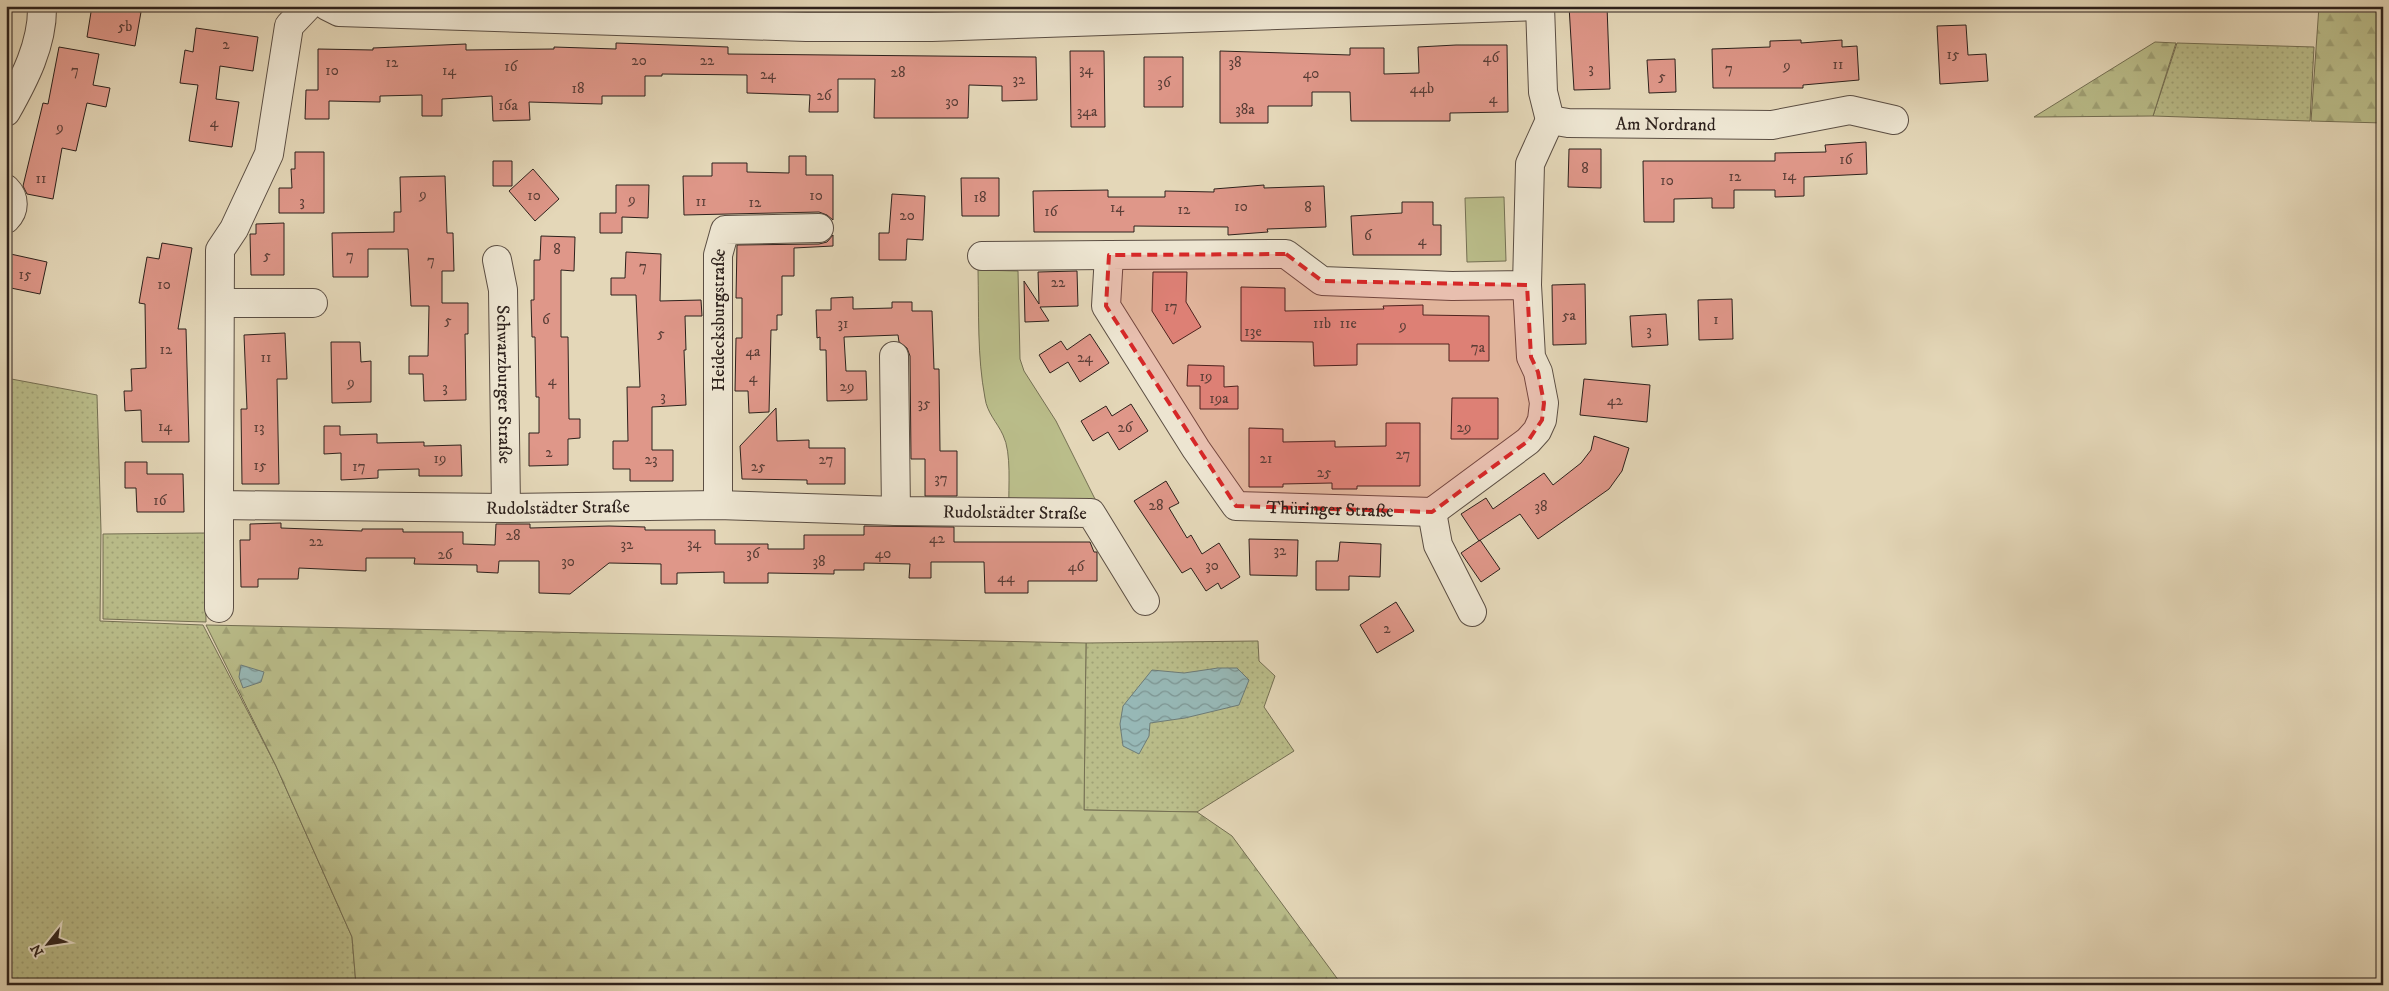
<svg xmlns="http://www.w3.org/2000/svg" width="2389" height="991" font-family="'IM FELL DW Pica',serif">
	<style>
		.grass { fill: url(#grass-dots); stroke: #746f53 }
		.forest { fill: url(#forest-firs); stroke: #746f53 }
		.park { fill: #babd8a; stroke: #746f53 }
		.water { fill: url(#water-waves); stroke: #6d7c78 }
		.building { fill: #df9789; stroke: #2d211c }
		.lines { fill: none; stroke-linecap: round; stroke-linejoin: round }
		.minor-casing { stroke: #5b4e43; stroke-width: 30 }
		.minor { stroke: #ede5d1; stroke-width: 28 }
		.marked { fill: #d62828; fill-opacity: 0.2; stroke: #d62828; stroke-width: 4; stroke-dasharray: 10 6; stroke-linejoin: round }
		.labels { text-anchor: middle; stroke-width: 5; stroke-linejoin: round; paint-order: stroke }
		.number-label { font-size: 15px; fill: #5a3e37 }
		.street-label { font-size: 18px; fill: #2d211c; stroke: #ede5d1 }
	</style>
	<defs>
		<pattern id="grass-dots" width="8" height="8" patternUnits="userSpaceOnUse" patternTransform="scale(1.25)"><rect width="8" height="8" fill="#babd8a"/><path d="M2 2h.1M6 6h.1" fill="none" stroke="#a0a276" stroke-width="1.8" stroke-linecap="round"/></pattern>
		<pattern id="forest-firs" width="22" height="20" patternUnits="userSpaceOnUse" patternTransform="scale(1.25)"><rect width="22" height="20" fill="#babd8a"/><path d="M5 1l3.5 6h-7zM16 11l3.5 6h-7z" fill="#a0a276"/></pattern>
		<pattern id="water-waves" width="16" height="10" patternUnits="userSpaceOnUse" patternTransform="scale(1.25)"><rect width="16" height="10" fill="#97b8b6"/><path d="M0 5q4-4 8 0t8 0" fill="none" stroke="#7c9593"/></pattern>
	</defs>
	<rect width="100%" height="100%" fill="#e4d7b8"/>
	<filter id="stains"><feTurbulence type="fractalNoise" baseFrequency=".004" numOctaves="4"/><feColorMatrix values="0 0 0 0 .2 0 0 0 0 .09 0 0 0 0 .02 0 0 0 .5 -.17"/></filter>
	<radialGradient id="worn" r=".72"><stop offset=".6" stop-color="#630" stop-opacity="0"/><stop offset="1" stop-color="#630" stop-opacity=".3"/></radialGradient>
	<path class="grass" d="M2177 43 2314 47 2310 121 2153 116Z
		M6 378 97 395 101 531 100 621 203 625 276 766 352 937 356 985H6Z
		M205 533 206 622 103 619V534Z
		M1258 641 1259 661 1275 676 1264 707 1294 751 1197 812 1084 810 1086 643Z"/>
	<path class="forest" d="M2319 6H2383V123L2311 121Z
		M2155 42 2176 43 2153 116 2034 117Z
		M206 625 1086 643 1084 810 1197 812 1232 836 1342 985H356L352 937 276 766Z"/>
	<path class="park" d="M1504 197 1506 261 1467 262 1465 198Z
		M978 270 1018 271 1020 359 1024 371 1056 421 1097 503 1009 508C1008 488 1012 453 1003 435 997 422 987 413 985 398 977 356 979 312 978 270Z"/>
	<path class="water" d="M241 665 264 672 261 682 243 688 239 677Z
		M1218 668H1237L1249 680 1239 705 1185 718 1150 723 1149 736 1139 754 1123 746 1120 724 1123 706 1152 670 1184 673Z"/>
	<path class="building" d="M92 6H110L141 12 135 46 87 37Z
		M1569 6H1607L1610 89 1574 90Z
		M1966 25 1968 55 1986 54 1988 81 1940 84 1937 26Z
		M196 28 258 37 253 71 220 66 216 99 239 102 232 147 189 141 198 85 180 83 185 50 193 52Z
		M1801 40V43L1842 40V47L1857 46 1859 80 1803 85V88H1713L1712 49 1770 47V41Z
		M616 43 728 47V54L1036 57 1037 100 1002 101V86L969 85 968 118H874L875 79H838V112H809L810 95 747 93V75L662 74V76H645V96H602V104L529 102 530 120 493 121 492 96 442 99V116H422V95L380 96V102L329 101V119H305L306 90H318V49L373 50V48L466 44V50L554 49V47L616 49Z
		M1456 45H1507L1508 112 1450 113V121H1351L1350 92H1312V106H1268V123H1220V51L1350 55V48H1384V74L1419 73 1418 47Z
		M59 47 99 54 93 85 110 88 106 107 87 103 76 151 62 148 53 199 27 194 23 186 43 103 48 104Z
		M1070 51H1104L1105 127H1071Z
		M1144 57H1183V107H1144Z
		M1675 59 1676 92 1649 93 1647 60Z
		M1866 142 1867 174 1804 177V196L1775 197V190H1734V208H1712V198L1674 199V222H1644L1643 161H1775V153L1826 152 1825 145Z
		M1569 149H1601V188L1568 187Z
		M295 152H324V213H279V188H292L291 169H295Z
		M789 156H806V175H833V220L827 215 819 212 684 215 683 176H712V163H747V172L789 173Z
		M493 161H512V186H493Z
		M533 169 559 199 535 221 509 191Z
		M445 176 447 233H453L454 271H442V303H468V334H465L466 400 424 401 423 374H409V356H428L429 306H411L408 249H368V277H333L332 233 394 232V212H401L400 177Z
		M961 178H999V216H962Z
		M616 185H649L648 218 622 217V233H600V213H616Z
		M1264 185V188L1324 186 1326 227 1267 229 1268 232 1228 235V227L1134 226V232H1034L1033 191 1108 190V197H1165V191L1214 192V189Z
		M892 194 925 196 923 240 907 239 906 260H879V233H889Z
		M1402 202H1433V225H1441V255H1353L1351 216 1402 213Z
		M284 223V275H251L250 234H256V224Z
		M833 235V246L794 248V276H782V315H777V330H771L769 412 749 413 748 391H735L736 338H742V298H736L737 245 819 244 827 242Z
		M541 236 575 237 574 271 561 270V337H568L569 419H580V438L568 439V465L529 466V433H539V397H536L535 337H532L531 300H534V260H540Z
		M162 243 192 248 178 329H186L189 442H142L141 410 125 411 124 391H132L131 369 146 368 145 304 139 303 147 257 159 259Z
		M626 252 661 254 660 301 701 300 702 316H685L686 350H684L686 405 652 407V450H673V481H630V469H613V441H628L627 387H640L636 295H611V278H625Z
		M6 253 47 262 40 294 6 287Z
		M1077 271 1078 306 1040 307 1049 321 1025 322 1024 281 1039 304 1038 272Z
		M1153 272H1187L1186 302 1201 327 1173 344 1152 311Z
		M1585 284 1586 344 1553 345 1552 285Z
		M1241 287 1285 288V311L1384 309 1383 306 1423 305V315L1489 316V361H1449V344H1357V365L1314 366 1313 342 1241 341Z
		M853 297V309L892 308V302H912V311H932L934 369H939L940 451H957V496H925V459H911L910 356 907 348 899 342 898 335 844 337 846 371H866L867 400 827 401 826 350H820V337L817 338 816 310H831V298Z
		M1732 299 1733 339 1699 340 1698 300Z
		M1666 314 1668 345 1632 347 1630 316Z
		M285 333 287 379H277L279 484H242L241 409H247L244 335Z
		M1090 334 1109 363 1080 382 1068 362 1050 373 1039 355 1061 341 1067 350Z
		M331 342H360L361 362 371 361V402L332 403Z
		M1188 365 1224 366V387L1238 386V409H1200V386H1187Z
		M1584 379 1650 385 1647 422 1580 415Z
		M1452 398H1498V439H1451Z
		M1131 404 1148 431 1119 450 1108 432 1093 441 1081 421 1106 406 1112 416Z
		M776 408 777 441 809 440V448H845V484H807V480L742 479 740 446Z
		M1386 423H1420V486H1357V489H1332V483L1283 484V487H1249V428L1283 429V442L1335 441V447L1386 446Z
		M324 426H340V435L377 434V443L424 442V446L461 445 462 476H419V469L378 470V478L341 480V453L324 454Z
		M1594 436 1629 448 1622 471 1609 489 1538 539 1520 514 1479 541 1461 514 1486 498 1493 509 1544 473 1553 485 1581 463 1591 450Z
		M125 462H147V474H183L184 512H137L136 488H125Z
		M1166 481 1179 503 1169 508 1187 538 1191 535 1202 554 1219 543 1240 577 1221 589 1218 583 1206 591 1191 568 1182 573 1134 501Z
		M281 523V528L362 531V529H403V532H463V544L495 545 496 524H530V528L609 526 645 527V530H715V544H768V549H804V535H864V526L954 527V542H1090L1094 552H1097V581H1028V593H985L984 562H931V578H909L910 564 864 563V570H834V574L768 573V583H724V572L677 573V584H661V564L609 563 570 594 539 593V561H499L498 573 477 572V565L414 564 415 558H366V571L299 568 298 579H258V587H241L240 540H250V524Z
		M1249 539 1298 540 1297 576 1250 575Z
		M1480 540 1500 569 1481 582 1461 553Z
		M1340 542 1381 544 1380 577 1349 576V590H1316V561H1338Z
		M1396 602 1414 631 1377 653 1360 625Z"/>
	<g class="lines">
		<defs>
			<g id="minor">
				<path id="s1" d="M308 6 289 26 269 154 234 229 220 250 219 505 506 508 718 505 896 511 1091 513 1145 601"/>
				<path d="M327 6 339 12 806 27H932L1540 6"/>
				<path d="M1540 6 1543 92 1550 120"/>
				<path d="M6 112C24 80 43 44 42 6"/>
				<path id="s2" d="M1550 120 1568 123 1772 125 1850 110 1894 120"/>
				<path d="M6 189C15 198 15 210 6 219"/>
				<path d="M982 256 1109 255"/>
				<path id="s3" d="M497 260 503 290 506 508"/>
				<path id="s4" d="M1527 285 1452 286 1322 281 1286 254 1109 255 1106 306 1196 449 1236 506 1432 512 1528 441 1537 431 1542 420 1544 403 1538 372 1531 357 1527 285 1530 164 1550 120"/>
				<path d="M221 303H313"/>
				<path d="M894 356 896 511"/>
				<path d="M219 505V608"/>
				<path id="s5" d="M718 505V255L725 230 819 228"/>
				<path d="M1432 512 1438 545 1472 612"/>
			</g>
		</defs>
		<use href="#minor" class="minor-casing"/>
		<use href="#minor" class="minor"/>
	</g>
	<path class="marked" d="M1286 254 1322 281 1527 285 1531 357 1538 372 1544 403 1542 420 1528 441 1432 512 1236 506 1106 306 1109 255Z"/>
	<g class="labels">
		<g class="number-label">
			<text x="125" y="31">5b</text>
			<text x="226" y="49">2</text>
			<text x="1953" y="59">15</text>
			<text x="1491" y="62">46</text>
			<text x="639" y="65">20</text>
			<text x="707" y="65">22</text>
			<text x="392" y="67">12</text>
			<text x="1235" y="67">38</text>
			<text x="1838" y="69">11</text>
			<text x="1787" y="70">9</text>
			<text x="511" y="71">16</text>
			<text x="1591" y="73">3</text>
			<text x="1729" y="73">7</text>
			<text x="1086" y="74">34</text>
			<text x="75" y="75">7</text>
			<text x="332" y="75">10</text>
			<text x="449" y="75">14</text>
			<text x="898" y="77">28</text>
			<text x="1311" y="78">40</text>
			<text x="768" y="79">24</text>
			<text x="1662" y="81">5</text>
			<text x="1019" y="84">32</text>
			<text x="1164" y="87">36</text>
			<text x="578" y="93">18</text>
			<text x="1422" y="93">44b</text>
			<text x="824" y="100">26</text>
			<text x="1493" y="103">4</text>
			<text x="952" y="106">30</text>
			<text x="508" y="110">16a</text>
			<text x="1245" y="114">38a</text>
			<text x="1087" y="116">34a</text>
			<text x="214" y="127">4</text>
			<text x="60" y="132">9</text>
			<text x="1846" y="164">16</text>
			<text x="1585" y="173">8</text>
			<text x="1789" y="180">14</text>
			<text x="1735" y="181">12</text>
			<text x="41" y="183">11</text>
			<text x="1667" y="185">10</text>
			<text x="423" y="199">9</text>
			<text x="534" y="200">10</text>
			<text x="816" y="200">10</text>
			<text x="980" y="202">18</text>
			<text x="632" y="204">9</text>
			<text x="302" y="206">3</text>
			<text x="701" y="206">11</text>
			<text x="755" y="207">12</text>
			<text x="1241" y="211">10</text>
			<text x="1117" y="212">14</text>
			<text x="1308" y="212">8</text>
			<text x="1184" y="214">12</text>
			<text x="1051" y="216">16</text>
			<text x="907" y="220">20</text>
			<text x="1368" y="240">6</text>
			<text x="1422" y="245">4</text>
			<text x="557" y="254">8</text>
			<text x="267" y="260">5</text>
			<text x="350" y="260">7</text>
			<text x="431" y="265">7</text>
			<text x="643" y="271">7</text>
			<text x="25" y="279">15</text>
			<text x="1058" y="287">22</text>
			<text x="164" y="289">10</text>
			<text x="1171" y="311">17</text>
			<text x="1569" y="320">5a</text>
			<text x="546" y="324">6</text>
			<text x="1716" y="324">1</text>
			<text x="448" y="325">5</text>
			<text x="843" y="328">31</text>
			<text x="1322" y="328">11b</text>
			<text x="1348" y="328">11e</text>
			<text x="1403" y="330">9</text>
			<text x="1649" y="335">3</text>
			<text x="1253" y="336">13e</text>
			<text x="661" y="338">5</text>
			<text x="1478" y="352">7a</text>
			<text x="166" y="354">12</text>
			<text x="753" y="356">4a</text>
			<text x="266" y="362">11</text>
			<text x="1085" y="362">24</text>
			<text x="1206" y="381">19</text>
			<text x="753" y="382">4</text>
			<text x="552" y="385">4</text>
			<text x="351" y="387">9</text>
			<text x="847" y="391">29</text>
			<text x="445" y="392">3</text>
			<text x="663" y="401">3</text>
			<text x="1219" y="403">19a</text>
			<text x="1615" y="405">42</text>
			<text x="924" y="408">35</text>
			<text x="165" y="431">14</text>
			<text x="259" y="432">13</text>
			<text x="1125" y="432">26</text>
			<text x="1464" y="432">29</text>
			<text x="549" y="457">2</text>
			<text x="1403" y="459">27</text>
			<text x="440" y="463">19</text>
			<text x="1266" y="463">21</text>
			<text x="651" y="464">23</text>
			<text x="826" y="464">27</text>
			<text x="260" y="470">15</text>
			<text x="359" y="471">17</text>
			<text x="758" y="471">25</text>
			<text x="1324" y="477">25</text>
			<text x="941" y="483">37</text>
			<text x="160" y="505">16</text>
			<text x="1156" y="510">28</text>
			<text x="1541" y="511">38</text>
			<text x="513" y="540">28</text>
			<text x="937" y="543">42</text>
			<text x="316" y="546">22</text>
			<text x="694" y="548">34</text>
			<text x="627" y="549">32</text>
			<text x="1280" y="555">32</text>
			<text x="753" y="558">36</text>
			<text x="883" y="558">40</text>
			<text x="445" y="559">26</text>
			<text x="568" y="566">30</text>
			<text x="819" y="566">38</text>
			<text x="1212" y="570">30</text>
			<text x="1076" y="571">46</text>
			<text x="1006" y="582">44</text>
			<text x="1387" y="633">2</text>
		</g>
		<g class="street-label">
			<text dy="6" stroke="none"><textPath href="#s2" startOffset="116">Am Nordrand</textPath></text>
			<text dy="6" stroke="none"><textPath href="#s5" startOffset="185">Heidecksburgstraße</textPath></text>
			<text dy="6" stroke="none"><textPath href="#s3" startOffset="125">Schwarzburger Straße</textPath></text>
			<text dy="6" stroke="none"><textPath href="#s1" startOffset="859">Rudolstädter Straße</textPath></text>
			<text dy="6" stroke="none"><textPath href="#s4" startOffset="811">Thüringer Straße</textPath></text>
			<text dy="6" stroke="none"><textPath href="#s1" startOffset="1316">Rudolstädter Straße</textPath></text>
		</g>
	</g>
	<rect width="2389" height="991" fill="none" stroke="#e4d7b8" stroke-width="25"/>
	<rect x="8" y="8" width="2374" height="976" fill="none" stroke="#2d211c" stroke-width="2.5"/>
	<rect x="12" y="12" width="2364" height="966" fill="none" stroke="#2d211c"/>
	<g transform="translate(48 944) rotate(240)" stroke="#ede5d1" stroke-width="4" paint-order="stroke">
	<path d="M0-4L9 19L0 12L-9 19Z" fill="#2d211c"/>
	<text y="-8" font-size="14" font-weight="bold" text-anchor="middle" fill="#2d211c">N</text>
	</g>
	<rect width="100%" height="100%" filter="url(#stains)"/>
	<rect width="100%" height="100%" fill="url(#worn)"/>
</svg>
